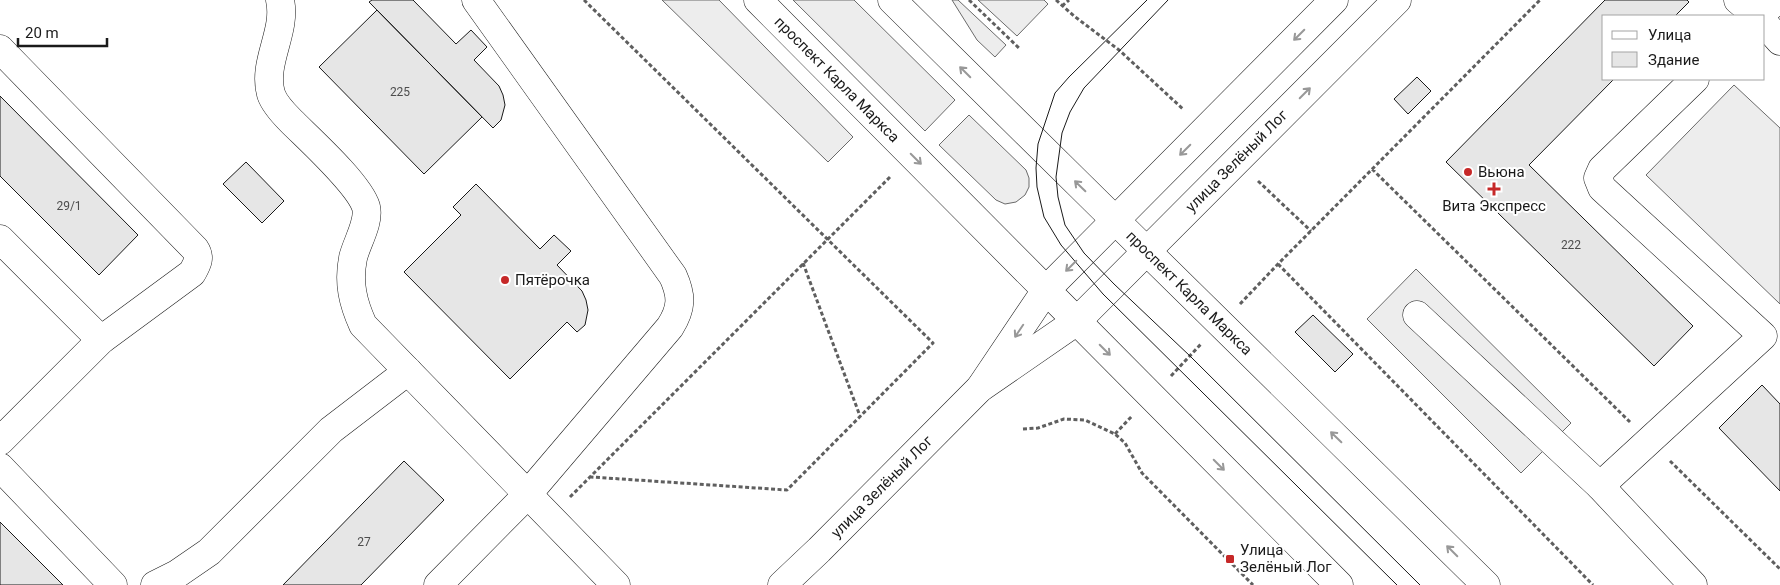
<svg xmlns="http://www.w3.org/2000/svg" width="1780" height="585" font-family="Roboto,sans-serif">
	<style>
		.built { fill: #ededed; stroke: #6a6a6a }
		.building { fill: #e6e6e6; stroke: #1a1a1a }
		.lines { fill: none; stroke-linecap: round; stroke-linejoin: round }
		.minor-casing { stroke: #1a1a1a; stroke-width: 29 }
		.major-casing { stroke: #1a1a1a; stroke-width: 29 }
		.path { stroke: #5f5f5f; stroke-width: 3; stroke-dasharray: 4 2.5; stroke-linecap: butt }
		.minor { stroke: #fff; stroke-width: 28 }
		.major { stroke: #fff; stroke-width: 28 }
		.tram { stroke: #1a1a1a; stroke-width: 1 }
		.oneway { stroke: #989898 }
		.poi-dot { fill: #c62828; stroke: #fff; stroke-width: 2 }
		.labels { text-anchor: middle; stroke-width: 4; stroke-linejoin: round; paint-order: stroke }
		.number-label { font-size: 12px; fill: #4d4d4d }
		.street-label { font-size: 15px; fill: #1a1a1a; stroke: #fff }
		.poi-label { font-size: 15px; fill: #1a1a1a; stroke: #fff; text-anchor: start }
	</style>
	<rect width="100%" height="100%" fill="#fff"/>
	<path class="built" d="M662 0H719L853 137 828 162Z
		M793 0H854L955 100 925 131Z
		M952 0H958L1006 45 995 57 977 40Z
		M978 0H1044L1048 4 1017 36Z
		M1734 85 1780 128V304L1646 175Z
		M969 115 1026 170 1029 178V187L1025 195 1016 202 1005 204 996 200 939 145Z
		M1416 269 1571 423 1521 473 1367 319Z"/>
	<path class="building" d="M372 0H413L456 44 471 30 487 47 474 60 499 86 503 95 505 105 501 120 493 128 369 2Z
		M1605 0H1687L1689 2 1675 16H1604V79H1614L1529 165 1693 326 1654 366 1446 162Z
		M377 10 482 117 424 174 319 67Z
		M1417 77 1431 91 1408 114 1394 99Z
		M0 96 138 235 99 275 0 176Z
		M246 162 284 201 262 223 223 184Z
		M476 184 540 249 554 235 571 251 557 265 582 291 586 300 588 310 585 325 577 332 567 322 510 379 404 272 461 215 453 207Z
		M1313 315 1353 354 1335 372 1295 332Z
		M1762 385 1780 404V491L1719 428Z
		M404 461 444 500 361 585H283Z
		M0 522 63 585H0Z"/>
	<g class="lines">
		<defs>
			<g id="minor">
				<path d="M280 0C287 32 262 62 271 94 274 103 284 114 291 121 310 140 359 184 366 207 370 222 356 244 353 258 348 283 353 303 363 325L616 585"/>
				<path id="s1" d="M758 0 1046 290 980 388"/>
				<path d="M892 0 1115 220"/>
				<path d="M1738 0 1757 16"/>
				<path d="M1760 16 1776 0"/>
				<path d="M1764 23 1780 41"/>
				<path d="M0 49 195 249C201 258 197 264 192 273L101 340 0 441"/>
				<path d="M0 239 101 340"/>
				<path d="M1417 315 1600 486"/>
				<path d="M0 467 113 585"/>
				<path d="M155 585 177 574 209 552 331 430 408 371"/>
				<path d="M438 585 527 495 670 327C682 308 682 296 673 276L476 0"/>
				<path id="s2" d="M782 585 819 550 980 388 1077 321"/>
				<path d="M1693 585 1600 486 1763 336 1602 188 1598 178 1602 169 1695 79"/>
			</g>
			<g id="major">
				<path d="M1334 0 1046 290 1339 585"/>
				<path id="s3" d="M1115 220 1486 585"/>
				<path id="s4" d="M1077 321 1397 0"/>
			</g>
		</defs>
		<use href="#minor" class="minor-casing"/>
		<use href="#major" class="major-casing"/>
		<path class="path" d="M584 0 933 343 787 490 591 477
			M969 0 1020 49
			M1056 0 1074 16 1119 50 1184 110
			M1062 6 1069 0
			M1372 169 1630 422
			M1258 181 1311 231
			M803 263 860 416
			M1278 264 1593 585
			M1240 304 1278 264 1540 0
			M1171 376 1201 344
			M1023 429 1038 428 1064 419 1085 420 1115 434 1125 443 1142 473 1253 585
			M1115 434 1132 416
			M1670 461 1780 569
			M570 497 891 176"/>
		<use href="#minor" class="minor"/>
		<use href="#major" class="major"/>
		<path class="tram" d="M1147 0 1069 77 1055 93 1038 144 1036 168 1037 187 1044 217 1061 245 1103 294 1397 585
			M1168 0 1084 88 1070 112 1062 133 1056 177 1058 197 1065 225 1084 253 1114 284 1190 356 1420 585"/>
	</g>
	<defs><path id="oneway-shaft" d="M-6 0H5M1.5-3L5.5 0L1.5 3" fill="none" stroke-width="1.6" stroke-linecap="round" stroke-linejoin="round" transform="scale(1.25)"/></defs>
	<g class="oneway">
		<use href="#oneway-shaft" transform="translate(1299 35) rotate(135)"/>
		<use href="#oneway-shaft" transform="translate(965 72) rotate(-135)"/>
		<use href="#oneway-shaft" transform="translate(1305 93) rotate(-45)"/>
		<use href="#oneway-shaft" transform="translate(1185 150) rotate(135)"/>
		<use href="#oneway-shaft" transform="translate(916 159) rotate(45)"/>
		<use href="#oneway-shaft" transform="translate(1080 186) rotate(-136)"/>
		<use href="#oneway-shaft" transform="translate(1071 266) rotate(135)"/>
		<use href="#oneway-shaft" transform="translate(1019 331) rotate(124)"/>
		<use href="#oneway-shaft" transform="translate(1105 350) rotate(45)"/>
		<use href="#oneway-shaft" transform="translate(1336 437) rotate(-136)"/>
		<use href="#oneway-shaft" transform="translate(1219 465) rotate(45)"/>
		<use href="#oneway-shaft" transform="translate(1452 551) rotate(-135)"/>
	</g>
	<g class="poi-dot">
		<circle cx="1468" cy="172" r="5"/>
		<path d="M1491.5 181.5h5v5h5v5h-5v5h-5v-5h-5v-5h5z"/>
		<circle cx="505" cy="280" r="5"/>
		<rect x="1225" y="554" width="10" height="10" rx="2.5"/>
	</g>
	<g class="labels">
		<g class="number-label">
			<text x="400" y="96">225</text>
			<text x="69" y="210">29/1</text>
			<text x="1571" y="249">222</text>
			<text x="364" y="546">27</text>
		</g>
		<g class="street-label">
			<text dy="5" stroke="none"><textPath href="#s1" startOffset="112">проспект Карла Маркса</textPath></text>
			<text dy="5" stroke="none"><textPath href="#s4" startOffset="226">улица Зелёный Лог</textPath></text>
			<text dy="5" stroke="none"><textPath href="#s3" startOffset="104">проспект Карла Маркса</textPath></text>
			<text dy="5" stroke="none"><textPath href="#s2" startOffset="140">улица Зелёный Лог</textPath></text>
		</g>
		<g class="poi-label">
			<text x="1478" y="177">Вьюна</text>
			<text x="1494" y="211" text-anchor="middle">Вита Экспресс</text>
			<text x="515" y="285">Пятёрочка</text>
			<text x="1240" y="555">Улица<tspan x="1240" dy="17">Зелёный Лог</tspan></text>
		</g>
	</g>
	<rect x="1602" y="15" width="162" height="65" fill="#ffffff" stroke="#a3a3a3"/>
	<rect x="1612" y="31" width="25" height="8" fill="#ffffff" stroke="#a3a3a3"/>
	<text x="1648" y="40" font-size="15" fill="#1a1a1a">Улица</text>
	<rect x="1612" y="52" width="25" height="15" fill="#e6e6e6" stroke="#a3a3a3"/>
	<text x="1648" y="65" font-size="15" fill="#1a1a1a">Здание</text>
	<path d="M18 38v8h89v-8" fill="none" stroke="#1a1a1a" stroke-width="2.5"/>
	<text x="25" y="38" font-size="15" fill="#1a1a1a" stroke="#ffffff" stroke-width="4" paint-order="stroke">20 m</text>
</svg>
